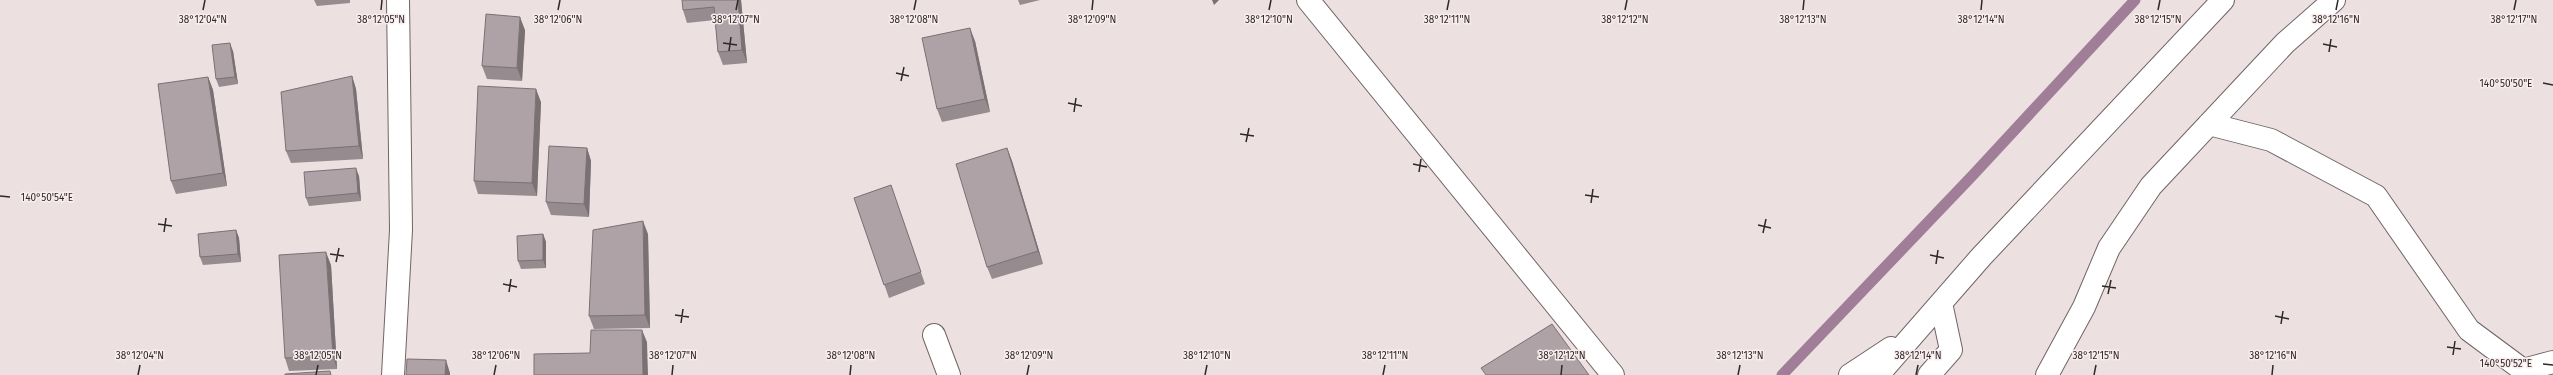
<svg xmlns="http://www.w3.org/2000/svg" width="2553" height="375" font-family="'Fira Sans',sans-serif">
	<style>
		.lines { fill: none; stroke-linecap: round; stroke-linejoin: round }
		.stream { stroke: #a07e98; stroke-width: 11 }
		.minor-casing { stroke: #6f6465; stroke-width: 24 }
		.minor { stroke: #fff; stroke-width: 22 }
		.wall { fill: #968b8f }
		.shaded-wall { fill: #7a7174 }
		.building { fill: #aea2a6; stroke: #7a7174 }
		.ticks { fill: none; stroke: #2d2829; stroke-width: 1.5 }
		.ticks-label { font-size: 10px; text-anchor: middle; fill: #2d2829; stroke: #faedee; stroke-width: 3; stroke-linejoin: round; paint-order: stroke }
	</style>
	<rect width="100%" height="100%" fill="#ede0e1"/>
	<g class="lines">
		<path class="stream" d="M1782 375 1973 175 2135 0"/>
		<defs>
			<path id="minor" d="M1308 0 1613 375
				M2209 124 2271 140 2376 196 2469 330 2523 370 2553 362
				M934 335 949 375
				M393 375 401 230 398 0
				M1850 375 1891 348
				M1878 375 1981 257 2223 0
				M1929 375 1951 350 1941 303
				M2047 375 2084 307 2109 248 2151 186 2285 43 2334 0"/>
		</defs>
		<use href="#minor" class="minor-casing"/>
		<use href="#minor" class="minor"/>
	</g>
	<path class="wall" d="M314 0H350V3L317 6Z
		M741 0 747 63 723 65 718 52 715 20 687 23 683 10Z
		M1018 0H1040L1020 5Z
		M525 30 522 81 487 79 482 66Z
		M975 41 990 112 942 122 937 109Z
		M233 51 238 84 219 87 216 79Z
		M352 76 356 89 363 159 291 163 286 151Z
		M208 77 213 90 227 186 176 194 171 181Z
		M541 102 537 196 478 194 474 181Z
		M587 148 591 161 589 217 551 215 546 202Z
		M1007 148 1012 161 1043 264 992 279 987 267Z
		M359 176 361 201 309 206 306 198Z
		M891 185 925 284 889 298 854 198Z
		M236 230 239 238 241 262 203 265 200 257Z
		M543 234 546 242V268L521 269 518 261Z
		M648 234 650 328 594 329 589 316Z
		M331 265 337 369 289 371 285 358Z"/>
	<path class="shaded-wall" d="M738 0H741L747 63 742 50Z
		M1212 0H1219L1214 5Z
		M520 17 525 30 522 81 517 68Z
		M970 28 975 41 990 112 985 99Z
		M230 43 233 51 238 84 235 77Z
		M352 76 356 89 363 159 359 146Z
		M208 77 213 90 227 186 223 173Z
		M536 89 541 102 537 196 532 183Z
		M587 148 591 161 589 217 584 204Z
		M1007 148 1012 161 1043 264 1038 251Z
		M356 168 359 176 361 201 358 193Z
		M643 221 648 234 650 328 645 315Z
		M236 230 239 238 241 262 238 254Z
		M543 234 546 242V268L543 260Z
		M326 252 331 265 337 369 333 356Z
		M642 330 647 342 648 375H643Z
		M446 360 450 373V375H445Z"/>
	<path class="building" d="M682 0H738L742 50 718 52 714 7 683 10Z
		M486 14 520 17 517 68 482 66Z
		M970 28 985 99 937 109 922 38Z
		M230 43 235 77 216 79 212 45Z
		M352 76 359 146 286 151 281 92Z
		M208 77 223 173 171 181 158 84Z
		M478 86 536 89 532 183 474 181Z
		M549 146 587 148 584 204 546 202Z
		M1007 148 1038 251 987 267 956 164Z
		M356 168 358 193 306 198 304 172Z
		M891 185 921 272 884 285 854 198Z
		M643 221 645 315 589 316 593 230Z
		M236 230 238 254 200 257 198 234Z
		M543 234V260L518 261 517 236Z
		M326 252 333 356 285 358 279 255Z
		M1552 324 1589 375H1486L1481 368Z
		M591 330H642L643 375H534V354L590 353Z
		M407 359 446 360 445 375H406Z
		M330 371 331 375H285V374Z"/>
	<path class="ticks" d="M203 10 205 0M381 10 382 0M558 10 560 0M736 10 738 0M914 10 916 0M1092 10 1093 0M1269 10 1271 0M1447 10 1449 0M1625 10 1627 0M1803 10 1804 0M1981 10 1982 0M2158 10 2160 0M2336 10 2338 0M2514 10 2516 0M723 43 737 45M2323 44 2337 47M729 51 731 37M2329 52 2331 39M896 73 909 76M901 81 904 67M2543 83 2553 85M1068 103 1082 106M1074 112 1076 98M1240 134 1254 136M1246 142 1249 128M1413 164 1427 167M1419 172 1421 159M1585 195 1599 197M0 196 10 197M1591 203 1593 189M158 224 172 226M1758 225 1771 228M164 232 166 218M1763 233 1766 219M330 254 344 256M1930 255 1944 258M336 262 339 248M1936 264 1938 250M503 284 517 287M2102 286 2116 288M509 292 511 279M2108 294 2111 280M675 315 689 317M2275 316 2289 319M681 323 683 309M2281 324 2283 311M2447 347 2461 349M2453 355 2455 341M2543 364 2553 365M138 375 140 365M316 375 318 365M494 375 496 365M672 375 673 365M850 375 851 365M1027 375 1029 365M1205 375 1207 365M1383 375 1385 365M1561 375 1562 365M1738 375 1740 365M1916 375 1918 365M2094 375 2096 365M2272 375 2273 365"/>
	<g class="ticks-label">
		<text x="203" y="23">38°12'04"N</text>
		<text x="558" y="23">38°12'06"N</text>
		<text x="736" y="23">38°12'07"N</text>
		<text x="914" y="23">38°12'08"N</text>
		<text x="1625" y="23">38°12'12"N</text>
		<text x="1803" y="23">38°12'13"N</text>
		<text x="2158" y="23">38°12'15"N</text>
		<text x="2336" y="23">38°12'16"N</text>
		<text x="2514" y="23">38°12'17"N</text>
		<text x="381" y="23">38°12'05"N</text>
		<text x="1092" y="23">38°12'09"N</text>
		<text x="1269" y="23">38°12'10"N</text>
		<text x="1447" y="23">38°12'11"N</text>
		<text x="1981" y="23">38°12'14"N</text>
		<text x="2506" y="87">140°50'50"E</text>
		<text x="47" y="201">140°50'54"E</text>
		<text x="140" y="359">38°12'04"N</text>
		<text x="318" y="359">38°12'05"N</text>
		<text x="496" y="359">38°12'06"N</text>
		<text x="673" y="359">38°12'07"N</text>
		<text x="851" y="359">38°12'08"N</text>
		<text x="1029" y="359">38°12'09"N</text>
		<text x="1207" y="359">38°12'10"N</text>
		<text x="1385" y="359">38°12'11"N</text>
		<text x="1562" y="359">38°12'12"N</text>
		<text x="1740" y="359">38°12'13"N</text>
		<text x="1918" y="359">38°12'14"N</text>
		<text x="2096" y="359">38°12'15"N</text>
		<text x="2273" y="359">38°12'16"N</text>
		<text x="2506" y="367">140°50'52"E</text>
	</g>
</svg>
